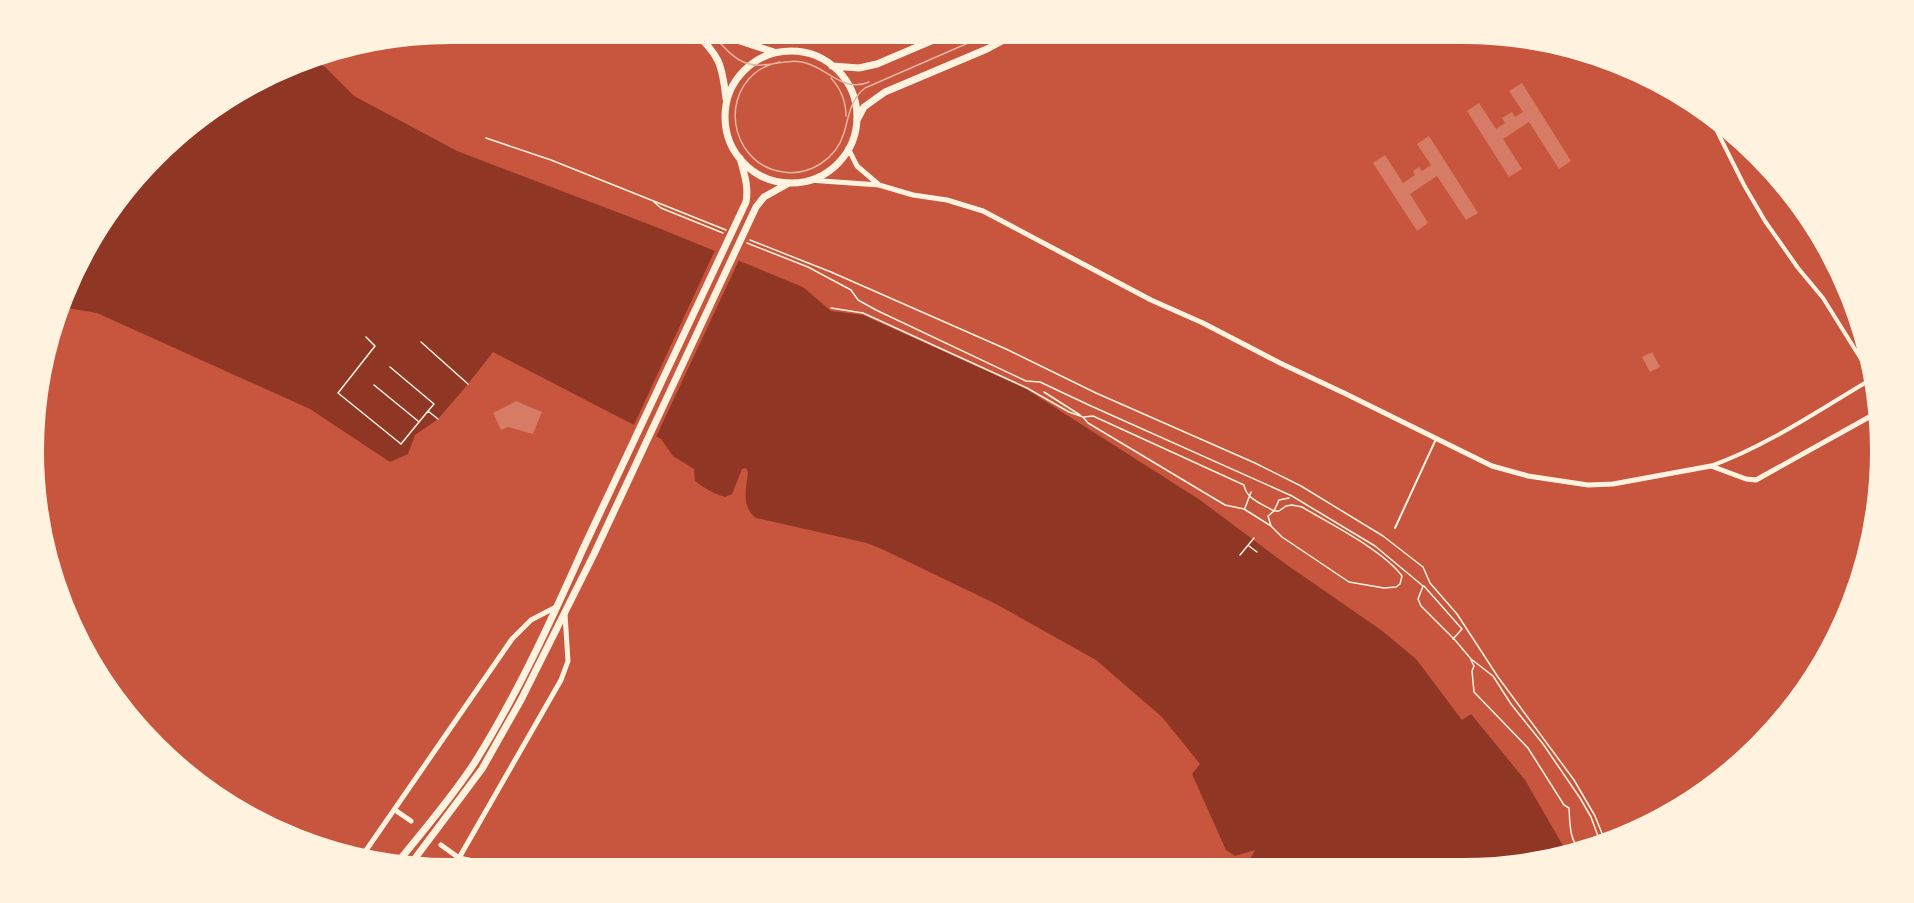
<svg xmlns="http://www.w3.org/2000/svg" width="1914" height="903" font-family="'DM Sans',sans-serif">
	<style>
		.water { fill: #8f3625 }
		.pier { fill: #c8553d }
		.building { fill: #d67c66 }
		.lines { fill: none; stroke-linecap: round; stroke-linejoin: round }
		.path { stroke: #fff3e0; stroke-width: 1.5 }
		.service { stroke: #fff3e0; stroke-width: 2 }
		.minor { stroke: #fff3e0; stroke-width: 4 }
		.secondary { stroke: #fff3e0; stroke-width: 5 }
		.trunk { stroke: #fff3e0; stroke-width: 7 }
		.tram { stroke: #e9b49f; stroke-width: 1.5 }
		.rim { fill: none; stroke: #fff3e0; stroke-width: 8 }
	</style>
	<rect width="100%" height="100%" fill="#c8553d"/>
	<path class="water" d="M307 57 325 67 354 96 457 151 656 227 803 287 831 311 863 315 1026 389 1200 500 1287 565 1381 630 1416 659 1462 720 1471 714 1525 780 1569 856 1518 869 1245 870 1255 850 1235 856 1226 850 1192 774 1200 764 1162 717 1096 660 996 604 884 550 867 543 756 518C741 506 746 490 748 472L746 468 742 469 732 494 725 497C714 494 704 488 695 481L694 469 673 456 661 439 493 352 468 384 438 419 415 435 408 454 390 462 310 409 97 313 62 307 87 240 134 174 195 117Z"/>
	<path class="pier" d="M716 248 740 258 655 439 633 427Z"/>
	<path class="building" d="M1522 83 1571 161 1559 169 1529 122 1503 139 1522 169 1509 177 1467 111 1479 103 1496 129 1505 123 1502 118 1512 112 1515 117 1523 112 1509 91Z
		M1429 136 1478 213 1466 220 1437 176 1410 194 1428 223 1417 231 1373 163 1385 155 1403 183 1415 175 1413 171 1419 167 1422 171 1431 165 1417 144Z
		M1652 352 1660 367 1650 372 1642 357Z
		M516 401 542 412 533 434 508 427 501 430 493 413Z"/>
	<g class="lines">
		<path class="path" d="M486 138 551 160 726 230
			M654 202 661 208 723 233
			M750 240 831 272 1006 349 1096 393 1255 463 1301 486 1383 536 1423 567 1430 583 1457 614 1498 677 1574 780 1595 816 1607 846
			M747 243 808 267 851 290 858 300 876 310 1026 381 1040 382 1091 406 1292 496 1375 546 1423 586 1418 599 1421 606 1455 640 1471 659 1493 676 1511 704 1543 744 1580 798 1591 817 1602 847
			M831 308 863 313 1027 388 1069 412 1083 417 1088 423 1225 505 1244 509 1271 526
			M366 337 375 346 338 393 401 444 428 411
			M421 342 468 384
			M390 367 434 404 428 411 438 419
			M374 385 418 421
			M1044 392 1080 415
			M1084 417 1093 416 1244 485C1246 499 1262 504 1274 511L1279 500 1289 498
			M1292 505 1302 507C1330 524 1383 550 1402 576L1400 584 1396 587 1384 588 1349 582 1282 537 1271 526 1268 516 1274 511H1279L1286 506Z
			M1245 508 1251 492
			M1249 546 1257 552
			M1240 555 1254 538
			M1424 586 1462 629 1453 639
			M1471 660 1474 666 1472 671 1474 692 1528 748 1564 805 1569 808C1570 824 1569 841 1582 852"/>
		<path class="service" d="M1395 528 1436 439"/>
		<path class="minor" d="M876 42 905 30
			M1705 107 1744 185 1765 221 1798 268 1823 298 1871 375 1870 380C1819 410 1767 446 1711 466"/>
		<path class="secondary" d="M848 148 857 166 878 184
			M809 180 879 185 913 195 947 200 983 211 1151 300 1203 323 1280 363 1344 393 1492 466 1528 476 1588 485 1613 484 1711 466 1746 479 1756 480 1880 411
			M395 810 411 821
			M441 845 459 858 473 861 547 866 592 873
			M358 862 512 639 531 620 556 607
			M446 872 459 858 561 680 568 661 565 614"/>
		<path class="trunk" d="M693 30C719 57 722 61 726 99
			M722 30 737 40 774 52
			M725 117a66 66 0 1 1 132 0a66 66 0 1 1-132 0Z
			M832 66 859 68 877 64 957 30
			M857 120 864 107 885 92 987 49 1022 30
			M394 867C421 833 451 799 475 762 517 695 551 621 583 549L746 202C749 187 744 173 740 158
			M407 869 482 769 521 700 594 554 756 207 764 197 789 183"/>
		<path class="tram" d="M708 30C719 41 731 58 746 63 765 70 786 57 806 63 828 69 844 93 869 82
			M780 62C771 64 762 67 755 73 718 104 736 166 783 172 810 176 836 159 844 133 849 116 850 100 865 88L998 30
			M831 78C841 89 846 102 846 116"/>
	</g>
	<path d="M0 0H1914V903H0ZM451 40H1463A411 411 0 0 1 1874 451V451A411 411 0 0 1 1463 862H451A411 411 0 0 1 40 451V451A411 411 0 0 1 451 40Z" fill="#fff3e0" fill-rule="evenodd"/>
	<path class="rim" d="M451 40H1463A411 411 0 0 1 1874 451V451A411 411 0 0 1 1463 862H451A411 411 0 0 1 40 451V451A411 411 0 0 1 451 40Z"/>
</svg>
